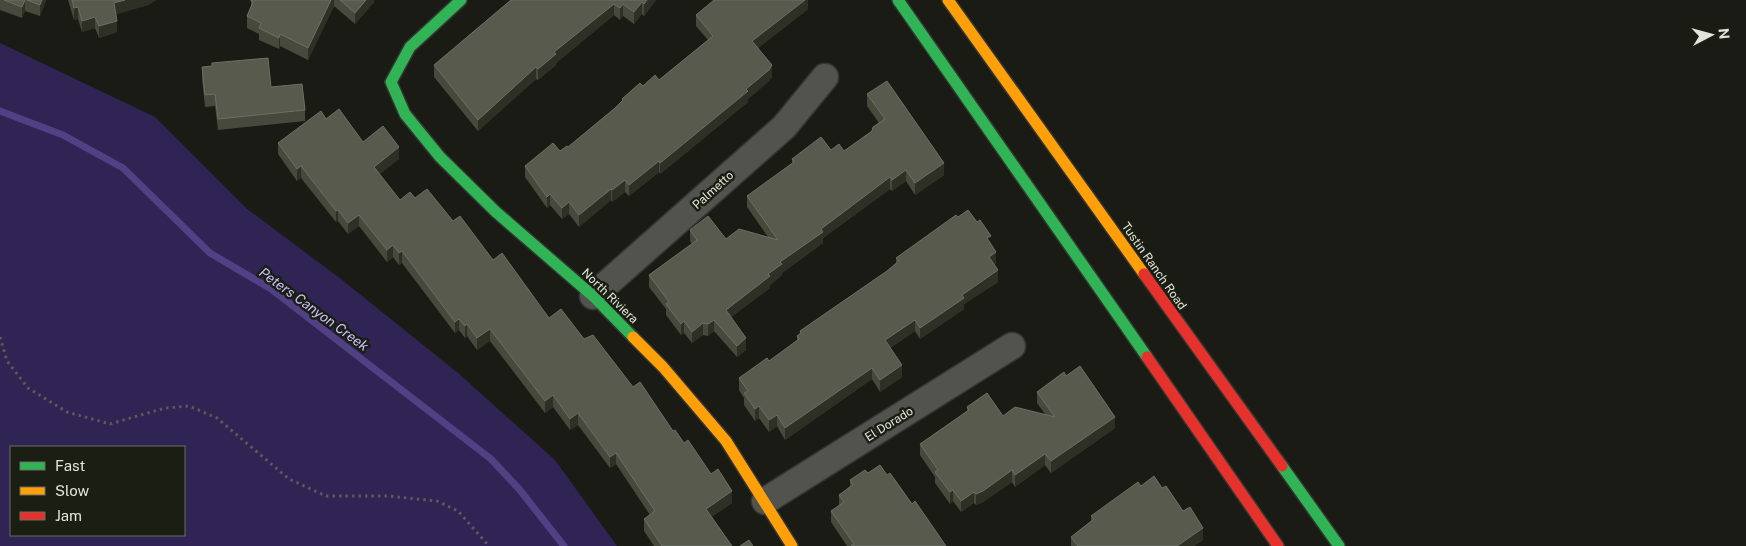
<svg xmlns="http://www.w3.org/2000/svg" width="1746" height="546" font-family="'Public Sans',sans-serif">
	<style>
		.green { fill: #302454; fill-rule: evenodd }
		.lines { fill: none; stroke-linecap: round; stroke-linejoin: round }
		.stream { stroke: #514184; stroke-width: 7 }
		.street-casing { stroke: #343631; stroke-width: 29 }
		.fast-casing { stroke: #343631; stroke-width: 14 }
		.slow-casing { stroke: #343631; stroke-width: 14 }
		.jam-casing { stroke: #343631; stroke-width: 14 }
		.path { stroke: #5a5b56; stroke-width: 3; stroke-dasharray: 2.5 4; stroke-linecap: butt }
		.street { stroke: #52534f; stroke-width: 26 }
		.fast { stroke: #30b455; stroke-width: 11 }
		.slow { stroke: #ff9f0a; stroke-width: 11 }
		.jam { stroke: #e5322d; stroke-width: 11 }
		.wall { fill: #47493c }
		.shaded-wall { fill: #2e2f25 }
		.building { fill: #575a4d; stroke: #6d6f64 }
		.labels { text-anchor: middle; stroke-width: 5; stroke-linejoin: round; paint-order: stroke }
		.street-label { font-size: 12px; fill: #e2e5dc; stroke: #1b1e12 }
		.water-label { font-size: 14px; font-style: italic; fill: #c8befe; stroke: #1b1e12 }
	</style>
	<rect width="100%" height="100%" fill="#1a1b15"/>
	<path class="green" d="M0 43 155 117 246 208 341 279 458 373 555 460 617 546H0ZM11 447H184V535H11Z"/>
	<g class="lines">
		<path class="stream" d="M0 111 63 135 123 168 210 253 271 289 491 459 519 489 564 546"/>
		<defs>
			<path id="street" d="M593 296 784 127 825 77
				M765 501 1012 346"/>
			<path id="fast" d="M461 0 410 47 391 82 405 114 440 157 496 212 593 296 633 337
				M898 0 1147 357
				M1282 466 1339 546"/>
			<path id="slow" d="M948 0 1144 274
				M633 337 663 367 726 441 792 546"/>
			<path id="jam" d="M1144 274 1282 466
				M1147 357 1278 546"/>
		</defs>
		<use href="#street" class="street-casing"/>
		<use href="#fast" class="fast-casing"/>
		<use href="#slow" class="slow-casing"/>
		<use href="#jam" class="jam-casing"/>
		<path class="path" d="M0 337 7 361 28 388 67 412 110 424 165 408 189 406 217 418 289 479 326 496H388L437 501 458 511 489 546"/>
		<use href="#street" class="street"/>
		<use href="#fast" class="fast"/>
		<use href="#slow" class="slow"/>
		<use href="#jam" class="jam"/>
	</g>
	<path class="wall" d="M0 0H46L40 16 25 11 22 18 0 10Z
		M68 0H156L148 5 116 14 117 32 99 38 95 28 82 32 78 19 74 20Z
		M251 0H374V2L355 24 334 6 308 60 280 46 279 49 259 40V34L247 28V16L251 7Z
		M511 0H656L644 16 642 14 634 24 623 16 620 20 614 15 556 63V65L538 80 536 79 478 131 434 77V65Z
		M808 0V9L758 48 772 77 769 81 748 99V102L660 174 659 172 629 196 625 192 612 202 611 200 579 227 569 214 562 219 550 205 547 208 525 177V166L568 147 615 108 622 102V99L643 86 659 80 708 40 696 26V15Z
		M202 67 271 87 305 110V121L218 130 215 106 205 107 202 79Z
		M867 94 944 175 915 195 906 181 892 191 890 189 823 238V243L782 273V275L770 285V288L731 317 746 350 737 357 714 331 708 336 703 335 692 343 684 333 681 335 666 315V309L649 287V275L692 244 690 241V230L726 239 768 237 747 207V196L792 163V159L831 150 844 151 872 131 879 123 867 106Z
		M326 119 363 142 399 159 379 174 400 200 415 198 453 221 493 260 549 318 584 339 633 387 711 474 732 503 711 517 732 546H654L644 531V519L650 515 616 464 610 468 578 425 570 430 553 407 545 413 490 341 477 350 467 336 465 338 459 330 455 333 402 263 399 265 393 257 387 262 359 226 348 234 338 221 336 222 301 178 297 181 278 154V143Z
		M958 217 991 243 996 263 994 265 998 282 964 304V309L920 339 915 331 890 348 902 377 880 392 872 379 785 440 777 426 769 432 759 418 755 421 744 405V398L739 390V378L769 361 797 341V336L800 334V331L887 271 896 263V258Z
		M1066 376 1115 428 1051 473 1045 465 1015 487 1012 482 983 502 976 505 974 503 961 512 953 501 950 504 935 483V477L920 455V444L967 411V407L1003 416 1045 414 1037 403V392Z
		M868 473 887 475 912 504 946 546H847L831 522V511L839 506V495L850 486V480Z
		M1141 486 1162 488 1203 540 1194 546H1071V537L1091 521V516Z"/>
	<path class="shaded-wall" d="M25 0V11L22 18V7Z
		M42 0H46L40 16V5Z
		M125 0H156L148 5 114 15V3Z
		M331 0H334V6L308 60V48Z
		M366 0H374V2L355 24V13Z
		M647 0H656L644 16V4Z
		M805 0H808V9L752 53V41Z
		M642 2V14L634 24V12Z
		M614 4V15L556 63V65L538 80V69L554 52Z
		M623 4V16L620 20V8Z
		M78 7V19L74 20V8Z
		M95 17V28L82 32V21Z
		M117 21V32L99 38V26Z
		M280 34V46L279 49V38Z
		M772 65V77L769 81 748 99V102L660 174V163L746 89Z
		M536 67V79L478 131V120Z
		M399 147V159L374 179V167Z
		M659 161V172L629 196V185Z
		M944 163V175L915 195V183Z
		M301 166V178L297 181V169Z
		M906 170V181L892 191V180Z
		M890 177V189L823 238V243L782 273V275L770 285V288L726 321V310L768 274 780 262 821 229Z
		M625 180V192L612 202V190Z
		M611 189V200L579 227V215Z
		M550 194V205L547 208V197Z
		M569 202V214L562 219V208Z
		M338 210V221L336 222V211Z
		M359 215V226L348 234V223Z
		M393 245V257L387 262V250Z
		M402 251V263L399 265V253Z
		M996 252V263L989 268V257Z
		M998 270V282L964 304V309L920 339V328L962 295Z
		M459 319V330L455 333V322Z
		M714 320V331L708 336V324Z
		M915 320V331L885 351V340Z
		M684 321V333L681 335V324Z
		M703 323V335L692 343V332Z
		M467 324V336L465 338V326Z
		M490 329V341L477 350V338Z
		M746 338V350L737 357V346Z
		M902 365V377L880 392V380Z
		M872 368V379L785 440V428Z
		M553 395V407L545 413V401Z
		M759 406V418L755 421V409Z
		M578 413V425L570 430V419Z
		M777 415V426L769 432V420Z
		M1115 417V428L1051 473V461Z
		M616 453V464L610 468V457Z
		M1045 454V465L1015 487V475Z
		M1012 470V482L983 502 976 505V494Z
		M953 490V501L950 504V492Z
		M732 491V503L706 520V509Z
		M974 492V503L961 512V501Z
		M1203 528V540L1194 546H1177Z"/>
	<path class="building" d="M4 0H25L22 7Z
		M27 0H42L40 5Z
		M72 0H125L114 3 117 21 99 26 95 17 82 21 78 7 74 8Z
		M251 0H331L308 48 280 34 279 38 259 28 261 23 247 16 253 2 251 1Z
		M340 0H366L355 13Z
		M511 0H647L644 4 642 2 634 12 623 4 620 8 614 4 554 52 556 54 538 69 536 67 478 120 434 65Z
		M714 0H805L752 41 772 65 769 70 746 89 748 91 660 163 659 161 629 185 625 180 612 190 611 189 579 215 569 202 562 208 550 194 547 197 525 166 553 143 560 151 567 146 568 147 615 108 623 100 622 99 640 83 643 86 655 75 659 80 713 36 696 15Z
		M268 58 271 87 302 84 305 110 218 119 215 94 205 95 202 67 212 66V63Z
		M887 81 944 163 915 183 906 170 892 180 890 177 821 229 823 232 780 262 782 264 768 274 770 276 726 310 746 338 737 346 714 320 708 324 703 323 692 332 684 321 681 324 666 304 669 302 649 275 697 240 690 230 708 216 726 239 739 229 778 240 747 196 794 162 792 159 821 137 831 150 839 144 844 151 872 131 873 127 885 119 867 94Z
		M339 109 363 142 383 126 399 147 374 167 400 200 410 192 415 198 427 189 453 221 460 216 493 260 502 253 549 318 561 309 584 339 593 335 633 387 640 382 673 431 675 430 684 443 688 440 711 474 718 469 732 491 706 509 732 546H662L644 519 655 511 616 453 610 457 578 413 570 419 553 395 545 401 490 329 477 338 467 324 465 326 459 319 455 322 402 251 399 253 393 245 387 250 359 215 348 223 338 210 336 211 301 166 297 169 278 143 321 111 326 119Z
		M968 210 977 222 980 220 991 236 987 238 996 252 989 257 998 270 962 295 964 298 920 328 915 320 885 340 902 365 880 380 872 368 785 428 777 415 769 420 759 406 755 409 744 393 748 391 739 378 767 358 769 361 799 339 797 336 801 333 800 331 887 271 899 261 896 258 956 215 958 217Z
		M1080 366 1115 417 1051 461 1045 454 1015 475 1012 470 983 491 976 494 974 492 961 501 953 490 950 492 935 472 938 470 920 444 969 410 967 407 987 393 1003 416 1015 407 1055 417 1037 392 1064 372 1066 376Z
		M880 465 887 475 890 473 912 504 915 501 946 546H851L854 544 831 511 844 502 839 495 853 485 850 480 865 470 868 473Z
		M1154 476 1162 488 1166 486 1183 511 1190 507 1203 528 1177 546H1078L1071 537 1094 519 1091 516 1138 482 1141 486Z
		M749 540 753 546H740Z"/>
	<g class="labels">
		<g class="street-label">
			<text transform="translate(713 190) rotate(-42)" y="4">Palmetto</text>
			<text transform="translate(1154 266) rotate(55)" y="4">Tustin Ranch Road</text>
			<text transform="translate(610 296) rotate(44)" y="4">North Riviera</text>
			<text transform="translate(889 424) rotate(-32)" y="4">El Dorado</text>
		</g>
		<g class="water-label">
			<text transform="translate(314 309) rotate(36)" y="5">Peters Canyon Creek</text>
		</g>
	</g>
	<rect x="10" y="446" width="175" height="90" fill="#1b1e12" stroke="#6b6e63"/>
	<rect x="20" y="462" width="25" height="8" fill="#30b455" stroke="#6b6e63"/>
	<text x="55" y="471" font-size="15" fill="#e2e5dc">Fast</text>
	<rect x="20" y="487" width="25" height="8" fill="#ff9f0a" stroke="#6b6e63"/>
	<text x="55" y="496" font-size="15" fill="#e2e5dc">Slow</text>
	<rect x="20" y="512" width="25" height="8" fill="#e5322d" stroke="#6b6e63"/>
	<text x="55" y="521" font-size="15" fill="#e2e5dc">Jam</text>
	<g transform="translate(1711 35) rotate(84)" stroke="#1b1e12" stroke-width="4" paint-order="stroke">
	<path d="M0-4L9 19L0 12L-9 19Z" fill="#e2e5dc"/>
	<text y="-8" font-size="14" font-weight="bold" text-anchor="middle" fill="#e2e5dc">N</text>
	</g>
</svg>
